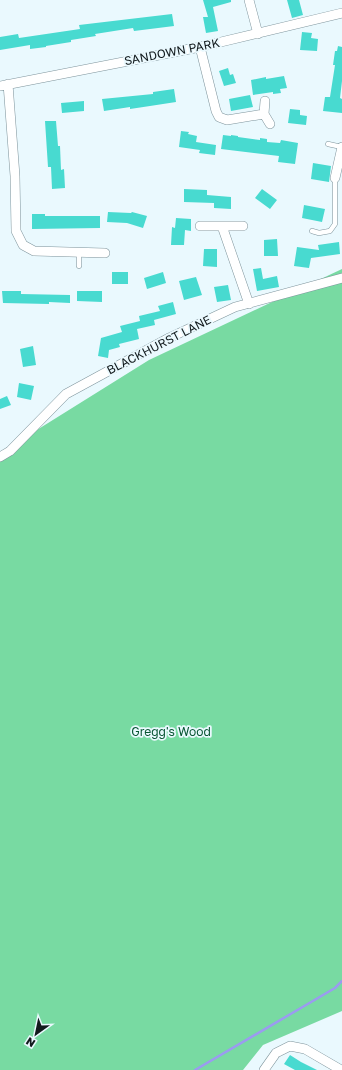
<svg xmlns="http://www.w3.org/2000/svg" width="342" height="1070" font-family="'Golos Text',sans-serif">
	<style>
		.forest { fill: #78daa2 }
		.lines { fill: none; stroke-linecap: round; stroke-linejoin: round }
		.stream { stroke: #9b9bf0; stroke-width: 2.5 }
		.building { fill: #48dad0 }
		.lane-casing { stroke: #7e949c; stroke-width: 5.5 }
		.street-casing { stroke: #7e949c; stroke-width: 10 }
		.lane { stroke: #fff; stroke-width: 4.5 }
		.street { stroke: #fff; stroke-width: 9 }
		.labels { text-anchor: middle; stroke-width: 3.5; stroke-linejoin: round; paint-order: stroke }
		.street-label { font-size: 12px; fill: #121a1d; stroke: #eaf9fe }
		.park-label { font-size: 12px; fill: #085633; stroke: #eaf9fe }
	</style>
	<rect width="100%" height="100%" fill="#eaf9fe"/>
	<path class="forest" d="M342 269V1011L263 1045 243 1070H0V453L149 360Z"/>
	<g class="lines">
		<path class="stream" d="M195 1070 335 988 342 981"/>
	</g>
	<path class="building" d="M203 0H231V2L213 7 218 31 206 33 203 17H208Z
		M287 0H299L303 15 292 18Z
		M172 14 174 26 134 31 133 28 95 34 96 36 71 40V42L46 46V47L30 49V45L0 50V37L18 34 19 38 80 29 79 25Z
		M302 32 312 33 311 38 318 39 317 51 300 50Z
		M338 46 342 47V81L340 98 342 99V113L323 111 325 97H330L335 65H333L335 51H337Z
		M228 68 230 75 233 74 236 83 224 86 219 71Z
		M284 76 287 88 280 89 281 93 273 94V92L253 95 251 80 266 77V79Z
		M174 89 176 102 150 106 130 109V107L104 111 102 99 153 94V92Z
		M250 95 253 107 231 111 229 99Z
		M84 101V111L62 113 61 103Z
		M290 109 300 110V115L307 116 306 125 288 123Z
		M45 121H56L58 146H60L61 170 64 169 65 188 52 189 51 167H48Z
		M181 131 189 132 188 134 197 136 196 142 216 145 215 155 199 153 200 150 179 147Z
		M223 135 231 136V135L238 136V137L260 140V138L267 139V142L280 143 281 140 298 143 295 164 278 162 279 156 221 149Z
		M313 163 331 166 329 182 311 179Z
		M184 189 207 190V195L231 197V209L214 208V203L184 202Z
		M262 189 277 200 270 209 255 198Z
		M304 205 325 209 322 222 302 218Z
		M108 212 131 213 132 212 147 216 143 228 127 223 107 222Z
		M32 214H45V216H100V228L32 229Z
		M176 218 191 219V231L185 230 184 245H171L172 227 175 228Z
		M277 239 278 256H264V240Z
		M339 242 340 254 311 258 309 268 294 266 297 247 319 250 318 245Z
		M204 249H217V267L203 266Z
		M261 268 263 279 277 276 279 287 257 291 253 269Z
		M112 272H128V284H112Z
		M163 272 166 283 147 289 144 278Z
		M196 277 202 295 184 300 179 281Z
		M228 285 231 300 217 302 214 287Z
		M2 291H21V294L70 295V303L49 302V304L3 303Z
		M77 291H102V302L77 301Z
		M173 302 176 314 154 320 155 325 137 329 139 339 119 344 120 347 109 350 108 358 98 356 101 338 122 332 120 326 140 321 139 316 160 311 158 306Z
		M33 346 36 365 23 367 20 349Z
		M19 383 34 386 31 400 17 397Z
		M7 396 11 405 0 409V399Z
		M290 1055 301 1062 317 1070H295L284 1064Z"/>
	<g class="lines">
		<defs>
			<path id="lane" d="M328 144 342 147
				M312 231 319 233 330 231 335 224V178
				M79 252V266"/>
			<path id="street" d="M249 0 258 34
				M200 47 216 111 219 117 227 120 264 114 265 101
				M8 84 15 176 16 231 23 245 34 251 105 253
				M0 86 200 47 342 13
				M264 114 270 124
				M335 178 342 147
				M200 226H243
				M222 226 249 304
				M0 457 10 451 66 394 169 338 235 307 342 278
				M264 1070 276 1053 290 1046 305 1049 341 1070"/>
		</defs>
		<use href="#lane" class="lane-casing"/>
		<use href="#street" class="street-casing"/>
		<use href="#lane" class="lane"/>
		<use href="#street" class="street"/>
	</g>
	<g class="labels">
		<g class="street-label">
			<text transform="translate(172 52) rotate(-11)" y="4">SANDOWN PARK</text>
			<text transform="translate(159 345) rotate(-27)" y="4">BLACKHURST LANE</text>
		</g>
		<g class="park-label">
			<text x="171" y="736">Gregg's Wood</text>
		</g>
	</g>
	<g transform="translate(36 1034) rotate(213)" stroke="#eaf9fe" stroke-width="3" paint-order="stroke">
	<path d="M0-3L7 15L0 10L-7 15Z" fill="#121a1d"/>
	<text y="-6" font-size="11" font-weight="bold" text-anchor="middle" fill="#121a1d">N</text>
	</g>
</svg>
